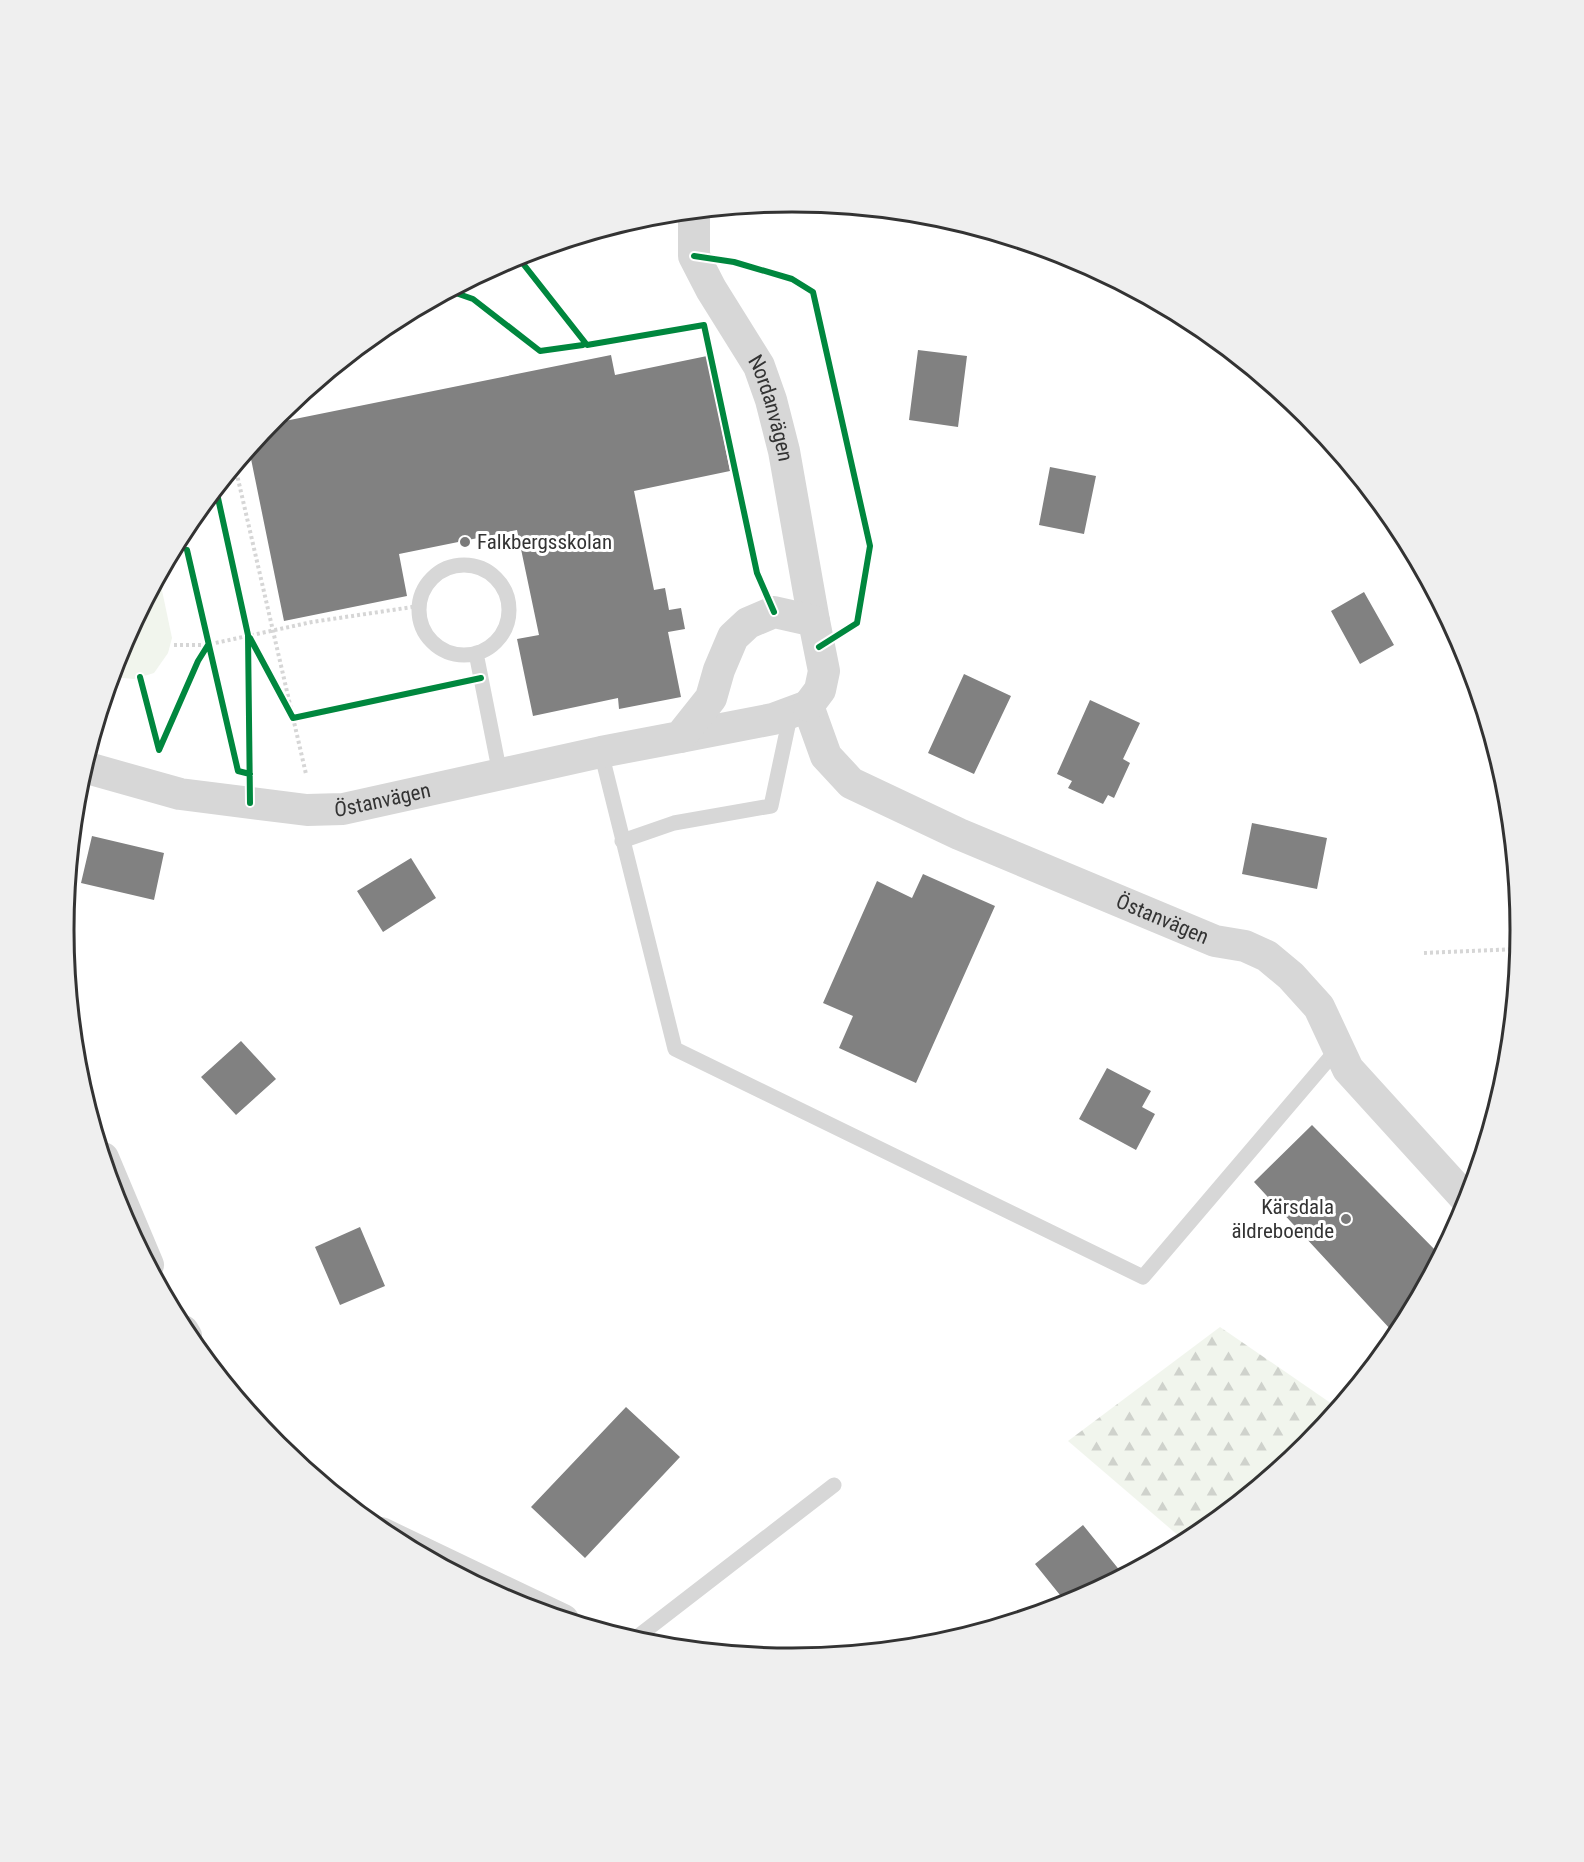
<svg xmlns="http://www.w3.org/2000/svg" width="1584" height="1862" font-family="'Roboto Condensed',sans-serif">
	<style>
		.forest { fill: url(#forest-firs) }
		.pitch { fill: #f1f5ed }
		.building { fill: #818181 }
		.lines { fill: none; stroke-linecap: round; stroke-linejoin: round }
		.path { stroke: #d6d6d6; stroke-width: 4; stroke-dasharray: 3 3; stroke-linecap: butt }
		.lane { stroke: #d7d7d7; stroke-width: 15 }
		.street { stroke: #d7d7d7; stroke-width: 32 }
		.cycleway-casing { stroke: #fff; stroke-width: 10 }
		.cycleway { stroke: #00873e; stroke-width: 6 }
		.poi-dot { fill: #7a7a7a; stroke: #fff; stroke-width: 2 }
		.labels { text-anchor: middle; stroke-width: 6; stroke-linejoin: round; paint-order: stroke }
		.street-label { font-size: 21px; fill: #333; stroke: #fff }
		.poi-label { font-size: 21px; fill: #333; stroke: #fff; text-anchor: start }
		.rim { fill: none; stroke: #333; stroke-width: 3 }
	</style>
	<defs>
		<pattern id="forest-firs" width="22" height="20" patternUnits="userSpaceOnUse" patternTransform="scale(1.5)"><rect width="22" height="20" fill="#f1f5ed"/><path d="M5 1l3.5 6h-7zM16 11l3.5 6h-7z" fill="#cfd2cc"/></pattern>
	</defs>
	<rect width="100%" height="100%" fill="#fff"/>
	<path class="forest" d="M1220 1327 1335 1406 1338 1410 1307 1447 1197 1537 1187 1543 1068 1441Z"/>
	<path class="pitch" d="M159 576 172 638 168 653 154 673 134 679 111 677 119 652Z"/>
	<path class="building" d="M918 350 967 356 958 427 909 420Z
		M611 355 615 375 707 356 730 471 634 491 654 590 665 588 669 610 681 608 685 629 668 632 681 697 619 709 618 698 533 716 517 639 539 635 517 530 399 554 407 596 284 621 249 449 270 424Z
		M1050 467 1096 476 1084 534 1039 525Z
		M1364 592 1394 645 1360 664 1331 611Z
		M964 674 1011 696 974 774 928 753Z
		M1090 700 1140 723 1123 759 1130 763 1114 798 1108 795 1103 804 1068 788 1072 781 1057 774Z
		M1252 823 1327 838 1317 889 1242 874Z
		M92 836 164 853 154 900 81 883Z
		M411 858 436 898 383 932 357 891Z
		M923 874 995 906 916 1083 839 1048 853 1016 823 1003 877 881 912 898Z
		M241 1041 276 1079 236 1115 201 1077Z
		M1107 1068 1151 1091 1142 1107 1155 1114 1136 1150 1079 1119Z
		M1312 1125 1441 1256 1396 1339 1392 1331 1254 1182Z
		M360 1227 385 1286 340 1305 315 1247Z
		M626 1407 680 1457 585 1558 531 1507Z
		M1083 1525 1121 1572 1100 1589 1068 1605 1035 1564Z"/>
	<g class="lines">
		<path class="path" d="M235 466 306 774
			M174 645H206L312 622 419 606
			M1424 953 1519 949"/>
		<path class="lane" d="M419 610a45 45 0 1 1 90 0a45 45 0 1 1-90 0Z
			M476 653 500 774
			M601 752 675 1049 1143 1277 1339 1047
			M622 841 674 823 771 806 791 712
			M632 1641 834 1485"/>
		<g class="street">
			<path id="s1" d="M694 212V256L711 289 759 366 771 400 784 451 814 621"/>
			<path id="s2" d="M680 737 773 719 808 706 826 756 851 783 959 834 1215 941 1245 946 1267 956 1291 976 1319 1007 1348 1069 1468 1201"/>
			<path id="s3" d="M84 767 180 794 307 810 343 809 601 752 680 737 711 698 719 670 733 637 748 623 774 612 814 621 824 671 820 690 808 706"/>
			<path d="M103 1158 148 1265"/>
			<path d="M183 1331 186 1336"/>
			<path d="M381 1533 563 1620"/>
		</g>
		<defs>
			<path id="cycleway" d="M517 256 587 345 704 325 757 573 774 612
				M694 256 734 262 792 279 813 292 870 546 857 623 819 647
				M450 291 473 299 540 351 583 345
				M216 489 248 635 250 803
				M187 550 238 771 250 774
				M250 638 293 718 481 678
				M140 677 159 750 198 661 208 645"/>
		</defs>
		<use href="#cycleway" class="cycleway-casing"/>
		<use href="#cycleway" class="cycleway"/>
	</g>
	<g class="poi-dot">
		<circle cx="465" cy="542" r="6"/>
		<circle cx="1346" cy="1219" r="6"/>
	</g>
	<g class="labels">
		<g class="street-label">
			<text dy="7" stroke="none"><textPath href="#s1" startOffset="216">Nordanvägen</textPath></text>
			<text dy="7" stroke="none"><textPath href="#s3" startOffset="304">Östanvägen</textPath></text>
			<text dy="7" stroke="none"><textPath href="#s2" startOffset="562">Östanvägen</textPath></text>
		</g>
		<g class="poi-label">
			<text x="477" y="549">Falkbergsskolan</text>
			<text x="1334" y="1214" text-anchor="end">Kärsdala<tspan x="1334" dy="24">äldreboende</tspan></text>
		</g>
	</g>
	<path d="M0 0H1584V1862H0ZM74 930a718 718 0 1 1 1436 0a718 718 0 1 1-1436 0Z" fill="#efefef" fill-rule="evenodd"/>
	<path class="rim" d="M74 930a718 718 0 1 1 1436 0a718 718 0 1 1-1436 0Z"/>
</svg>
